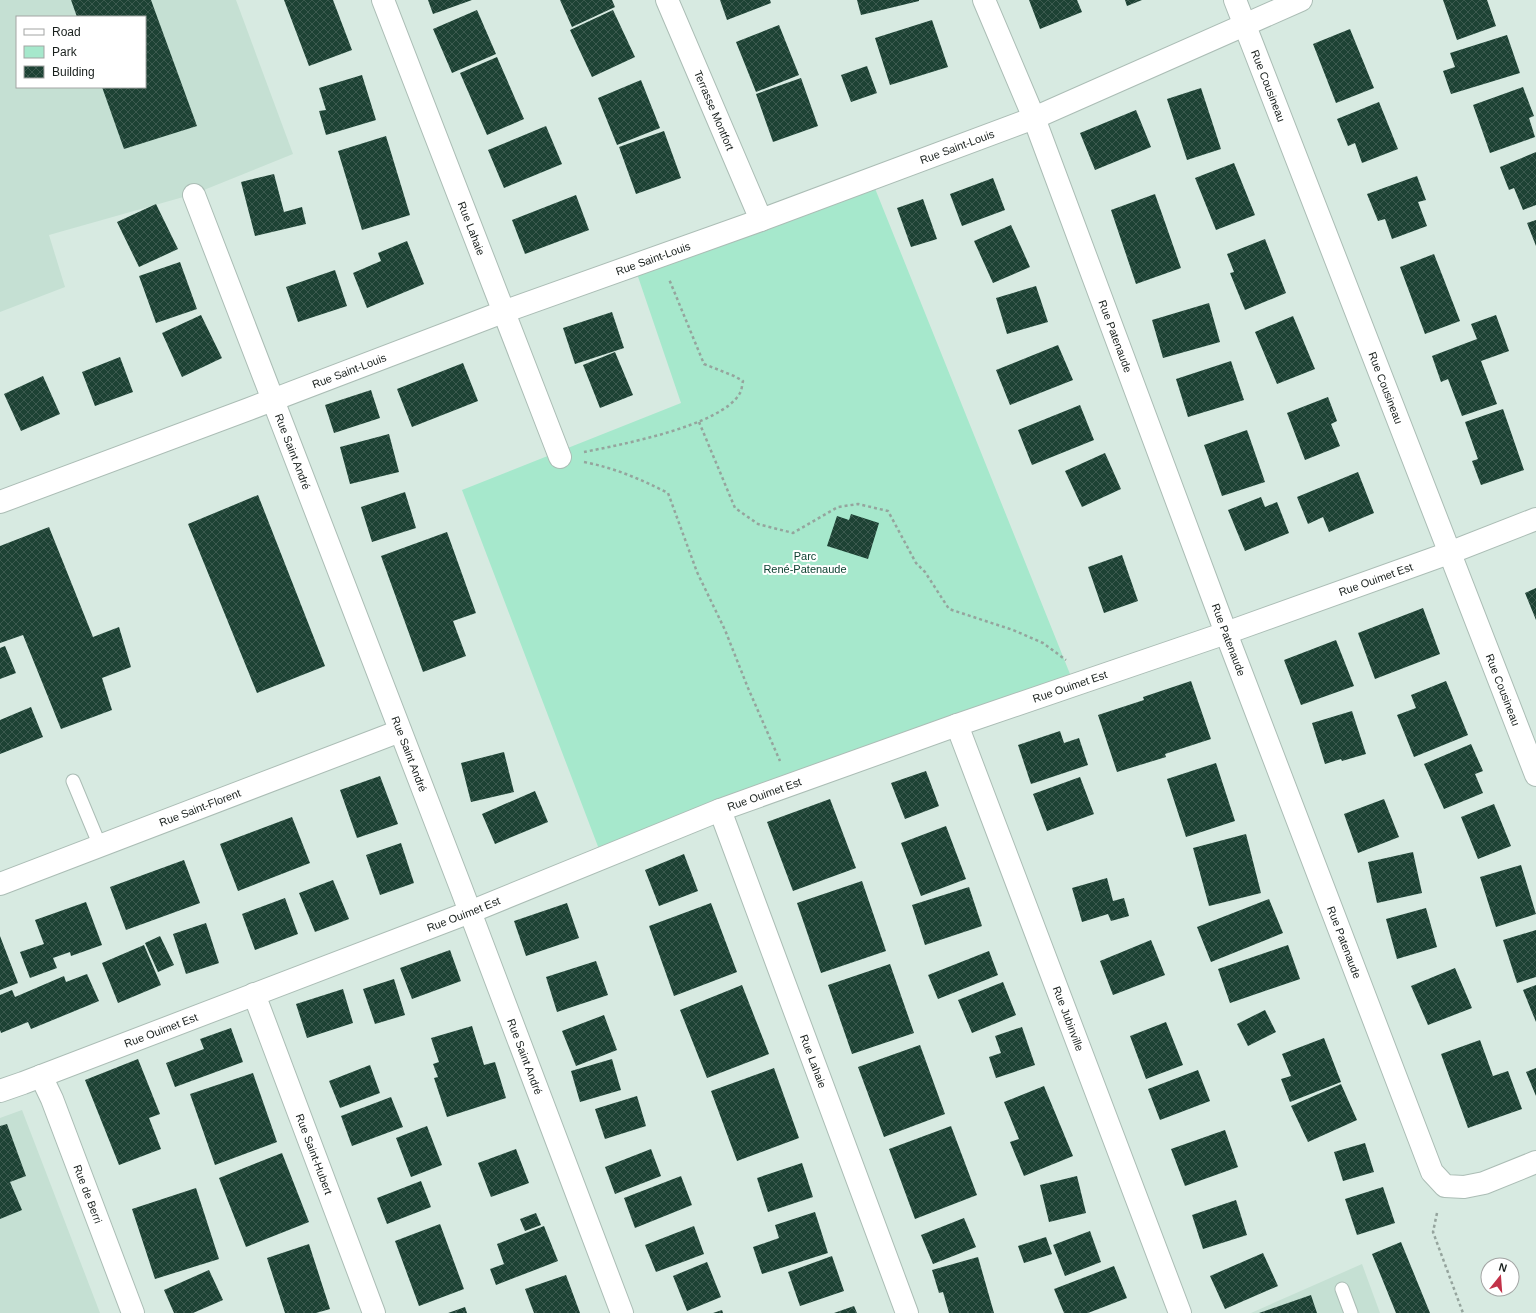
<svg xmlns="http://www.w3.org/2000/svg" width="1536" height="1313" font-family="Helvetica,sans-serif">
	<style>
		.built { fill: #c5e0d3; fill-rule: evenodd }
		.park { fill: #a6e8cc }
		.building { fill: url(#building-cross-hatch) }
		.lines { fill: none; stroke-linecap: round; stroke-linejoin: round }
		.lane-casing { stroke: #abbdb5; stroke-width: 15 }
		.street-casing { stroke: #abbdb5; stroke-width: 24 }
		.path { stroke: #95a49d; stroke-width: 2.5; stroke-dasharray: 3 3; stroke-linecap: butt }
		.lane { stroke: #fff; stroke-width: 13 }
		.street { stroke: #fff; stroke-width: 22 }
		.labels { text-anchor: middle; stroke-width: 4; stroke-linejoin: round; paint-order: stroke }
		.street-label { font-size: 11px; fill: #181f1c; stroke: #fff }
		.park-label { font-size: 11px; fill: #0d4231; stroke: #fff }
	</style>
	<defs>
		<pattern id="building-cross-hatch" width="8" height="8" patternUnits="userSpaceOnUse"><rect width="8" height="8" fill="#1d4234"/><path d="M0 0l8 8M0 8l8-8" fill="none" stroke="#3c5a4f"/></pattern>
	</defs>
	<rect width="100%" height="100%" fill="#d7eae1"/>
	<path class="built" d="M0 0H236L293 154 194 194 49 235 65 287 0 312ZM17 17H145V87H17Z
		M22 1110 100 1313H0V1118Z
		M1362 1264 1380 1313H1251Z"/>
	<path class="park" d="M872 181 1072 679 602 857 462 490 681 403 633 262Z"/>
	<path class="building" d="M71 0H151L197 126 124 149 102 87H145V17H77Z
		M284 0H333L352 50 309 66Z
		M428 0H472L433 14Z
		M560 0H612L615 7 572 27Z
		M720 0H770L771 3 727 20Z
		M857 0H919V1L861 15Z
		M1029 0H1077L1082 12 1040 29Z
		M1125 0H1142L1127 6Z
		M1443 0H1487L1496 26 1457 40Z
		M477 10 496 54 452 73 433 29Z
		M613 10 635 57 592 77 570 30Z
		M932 20 948 67 890 85 875 38Z
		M779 25 799 75 756 92 736 42Z
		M1350 29 1374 88 1336 103 1313 44Z
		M1507 35 1520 73 1451 94 1443 71 1455 67 1450 53Z
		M497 57 524 119 487 135 460 73Z
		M867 66 877 93 851 102 841 75Z
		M362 75 376 120 326 135 319 111 326 110 319 88Z
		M801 78 818 126 773 142 756 94Z
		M641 80 660 128 617 145 598 98Z
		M1523 87 1534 116 1529 118 1535 137 1490 153 1473 105Z
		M1201 88 1221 149 1187 160 1167 99Z
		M1379 102 1398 149 1362 163 1355 143 1348 146 1337 119Z
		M1136 110 1151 147 1095 170 1080 133Z
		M546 126 562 164 504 188 488 150Z
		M664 131 681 178 636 194 619 147Z
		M386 136 410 215 362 230 338 151Z
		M1536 152V205L1523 210 1514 188 1509 190 1500 167Z
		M1234 163 1255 215 1216 230 1195 178Z
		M274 174 284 212 302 207 306 224 255 236 241 182Z
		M1417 176 1426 200 1418 202 1427 226 1392 239 1385 219 1378 221 1367 194Z
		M993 178 1005 210 962 226 950 194Z
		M1155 194 1181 268 1136 284 1111 210Z
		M576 195 589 230 525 254 512 220Z
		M923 199 937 239 911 247 897 208Z
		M156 204 178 249 139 267 117 222Z
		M1536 220V246L1527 223Z
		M1011 225 1030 267 993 283 974 241Z
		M1265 239 1286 293 1245 310 1230 273 1234 272 1227 254Z
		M407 241 424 284 367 308 353 273 381 261 378 253Z
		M1434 254 1460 321 1425 334 1400 267Z
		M180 262 197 309 156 323 139 276Z
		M335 270 347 306 298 322 286 287Z
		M1036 286 1048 322 1007 334 996 298Z
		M1209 303 1220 342 1163 358 1152 320Z
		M612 312 624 348 575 364 563 328Z
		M201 315 222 358 182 377 162 333Z
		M1496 315 1509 351 1481 361 1497 404 1462 416 1448 379 1441 382 1432 356 1477 339 1471 324Z
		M1293 316 1315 369 1277 384 1255 332Z
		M1058 345 1073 380 1010 405 996 370Z
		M615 352 633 395 600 408 583 365Z
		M120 357 133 392 95 406 82 372Z
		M1231 361 1244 400 1188 417 1176 379Z
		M463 363 478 401 412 427 397 389Z
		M43 376 60 414 21 431 4 394Z
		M371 390 380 418 334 433 325 405Z
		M1328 397 1337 421 1331 424 1340 446 1305 460 1287 413Z
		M1080 405 1094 440 1032 465 1018 430Z
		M1503 409 1524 470 1481 485 1472 461 1478 459 1465 422Z
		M1247 430 1265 482 1222 496 1204 445Z
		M389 434 399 472 350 484 340 447Z
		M1105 453 1121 489 1082 507 1065 471Z
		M1358 472 1374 513 1329 532 1323 517 1308 524 1297 497Z
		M405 492 416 528 372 542 361 507Z
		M258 495 325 666 257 693 188 524Z
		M1261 497 1265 507 1277 502 1289 533 1245 551 1228 510Z
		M851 514 879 523 868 559 827 546 837 516 849 520Z
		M49 527 93 637 119 627 131 667 102 678 112 710 61 729 23 635 0 643V546Z
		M447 532 476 613 453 621 466 656 423 672 381 556Z
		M1122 555 1138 601 1104 613 1088 567Z
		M1536 588V620L1525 593Z
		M1423 608 1440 654 1375 679 1358 633Z
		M1336 640 1354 686 1301 705 1284 660Z
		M5 646 16 673 0 679V648Z
		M1191 681 1211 739 1165 754 1166 757 1117 772 1098 715 1144 700 1143 697Z
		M1446 681 1468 735 1414 757 1397 715 1416 708 1411 695Z
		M31 707 43 737 0 754V720Z
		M1352 711 1366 754 1342 761 1341 759 1325 764 1312 723Z
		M1060 731 1064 743 1079 738 1088 765 1031 784 1018 745Z
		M1471 744 1483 771 1475 774 1483 793 1444 809 1424 764Z
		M504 752 514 792 471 802 461 763Z
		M1216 763 1235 821 1186 837 1167 779Z
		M926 771 939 806 905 819 891 783Z
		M380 776 398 824 357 838 340 790Z
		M1080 777 1094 814 1047 831 1033 794Z
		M535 791 548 822 495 844 482 814Z
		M830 799 856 868 793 891 767 822Z
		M1384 799 1399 837 1358 853 1344 814Z
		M1494 804 1511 846 1478 859 1461 817Z
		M292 817 310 863 238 891 220 844Z
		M946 826 966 879 921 896 901 843Z
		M1246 834 1261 893 1209 906 1193 848Z
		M401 843 414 883 380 895 366 855Z
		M1413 852 1422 893 1377 903 1368 862Z
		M684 854 698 891 659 906 645 870Z
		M184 860 200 903 126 930 110 887Z
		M1521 865 1536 914 1496 927 1480 877Z
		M1107 878 1113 901 1124 898 1129 916 1111 921 1108 914 1082 922 1072 888Z
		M333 880 349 919 315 932 299 893Z
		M862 881 886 951 821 973 797 903Z
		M969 887 982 926 925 945 912 905Z
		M285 898 298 934 255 950 242 914Z
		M1269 899 1283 933 1211 962 1197 927Z
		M86 902 102 945 71 956 70 952 53 958 57 968 30 978 20 952 44 944 35 920Z
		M567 903 579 938 526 956 514 921Z
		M711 903 737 972 674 996 649 926Z
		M1426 908 1437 947 1397 959 1386 919Z
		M206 923 219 963 186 974 173 934Z
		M1536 930V977L1517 983 1503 940Z
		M0 936 18 983 0 990Z
		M160 936 174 965 158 972 145 943Z
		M1151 940 1165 975 1113 995 1100 961Z
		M144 945 161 985 118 1003 102 963Z
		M1288 945 1300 979 1230 1003 1218 969Z
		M450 950 461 981 412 999 400 968Z
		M989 951 998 975 938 999 928 975Z
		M596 961 608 995 557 1012 546 977Z
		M890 964 914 1033 852 1054 828 985Z
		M1455 968 1472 1008 1428 1025 1411 986Z
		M87 974 99 1001 31 1029 28 1022 1 1033 0 1030V995L12 990 15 997 64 976 66 982Z
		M394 979 405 1015 375 1024 363 989Z
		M1003 982 1016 1015 972 1033 958 1000Z
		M742 985 769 1054 707 1078 680 1010Z
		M1536 985V1022L1523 990Z
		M343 989 353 1023 307 1038 296 1004Z
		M1265 1010 1276 1032 1248 1046 1237 1024Z
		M604 1015 617 1050 576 1066 562 1031Z
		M1166 1022 1183 1065 1146 1079 1130 1036Z
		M472 1026 484 1065 495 1062 506 1098 447 1117 434 1078 438 1077 433 1064 439 1062 431 1038Z
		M1022 1027 1035 1065 996 1078 989 1057 1001 1053 995 1036Z
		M231 1028 243 1062 175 1087 166 1063 204 1049 200 1039Z
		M1324 1038 1341 1082 1290 1102 1281 1079 1291 1076 1282 1054Z
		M1480 1040 1493 1076 1508 1071 1522 1109 1468 1128 1441 1054Z
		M920 1045 945 1114 884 1137 858 1067Z
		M138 1059 160 1114 149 1118 161 1149 119 1165 85 1080Z
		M612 1059 621 1090 580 1102 571 1071Z
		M370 1065 380 1093 340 1108 329 1081Z
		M774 1068 799 1138 737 1161 711 1091Z
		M1536 1068V1096L1526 1072Z
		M1198 1070 1210 1101 1160 1120 1148 1089Z
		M253 1073 277 1142 215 1165 190 1094Z
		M1341 1084 1357 1120 1308 1142 1291 1106Z
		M1044 1086 1073 1156 1024 1176 1010 1142 1019 1139 1004 1102Z
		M637 1096 646 1126 605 1139 595 1109Z
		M391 1097 403 1127 352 1146 341 1116Z
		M7 1124 26 1176 10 1182 22 1210 0 1219V1126Z
		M427 1126 442 1165 411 1177 396 1138Z
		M951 1126 977 1195 915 1219 889 1149Z
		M1225 1130 1238 1167 1185 1186 1171 1149Z
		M1365 1143 1374 1172 1343 1181 1334 1152Z
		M516 1149 529 1183 491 1197 478 1163Z
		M651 1149 661 1176 615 1194 605 1167Z
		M282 1153 309 1222 246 1247 219 1178Z
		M802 1163 813 1197 768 1212 757 1178Z
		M681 1176 692 1205 635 1228 624 1198Z
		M1077 1176 1086 1213 1049 1222 1040 1185Z
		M421 1181 431 1207 387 1224 377 1198Z
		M1383 1187 1395 1223 1357 1235 1345 1199Z
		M196 1188 219 1259 155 1279 132 1209Z
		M1236 1200 1247 1235 1203 1249 1192 1215Z
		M815 1212 828 1253 762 1274 753 1247 779 1238 775 1225Z
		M536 1213 541 1225 525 1231 520 1219Z
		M964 1218 976 1247 933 1264 921 1235Z
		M440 1224 464 1289 419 1306 395 1241Z
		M544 1226 558 1261 496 1285 490 1269 504 1264 497 1244Z
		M694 1226 704 1254 656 1272 645 1245Z
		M1090 1231 1101 1262 1065 1276 1053 1245Z
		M1046 1237 1052 1254 1024 1263 1018 1246Z
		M1401 1242 1430 1313H1396L1372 1254Z
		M309 1244 330 1309 316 1313H285L267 1258Z
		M1263 1253 1278 1286 1225 1309 1210 1276Z
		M832 1256 844 1291 800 1306 788 1272Z
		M978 1257 994 1313H949L943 1292 939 1293 932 1270Z
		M707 1262 721 1297 687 1311 673 1276Z
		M1114 1266 1127 1298 1088 1313H1064L1054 1289Z
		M209 1270 223 1300 193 1313H174L164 1290Z
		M566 1275 580 1313H534L525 1289Z
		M1311 1295 1317 1313H1259Z
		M854 1306 857 1313H834Z
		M465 1307 467 1313H448Z
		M722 1310 723 1313H713Z"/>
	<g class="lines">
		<defs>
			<path id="lane" d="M73 781 100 846
				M1342 1289 1351 1313"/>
			<g id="street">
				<path id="s1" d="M383 0 560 457"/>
				<path id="s2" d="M667 0 761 220"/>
				<path id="s3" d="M984 0 1034 118 1226 633 1432 1172 1445 1186 1464 1187 1484 1183 1536 1162"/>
				<path id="s4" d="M1235 0 1536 775"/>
				<path id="s5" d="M194 195 461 888 622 1313"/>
				<path id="s6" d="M0 502 249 409 503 312 761 220 1034 118 1301 0"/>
				<path id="s7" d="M957 725 1180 1313"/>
				<path id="s8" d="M720 810 907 1313"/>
				<path id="s9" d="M0 884 400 731"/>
				<path id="s10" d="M254 994 374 1313"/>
				<path id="s11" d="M41 1076 52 1099 133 1313"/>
				<path id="s12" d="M0 1091 23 1083 470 912 720 810 957 725 1226 633 1449 553 1536 519"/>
			</g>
		</defs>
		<use href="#lane" class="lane-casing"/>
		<use href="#street" class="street-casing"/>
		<path class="path" d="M699 422 735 508 758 524 793 533 838 507 858 504 888 511 916 563 925 572 949 609 1013 630 1043 643 1066 660
			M584 452C619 445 722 426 740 393 742 390 742 384 743 381L734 376 704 364 669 279
			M584 462C615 468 640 479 668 493L697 572 725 630 748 688 780 761
			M1437 1213 1433 1232 1463 1313"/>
		<use href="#lane" class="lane"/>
		<use href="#street" class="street"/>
	</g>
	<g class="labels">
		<g class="street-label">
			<text dy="4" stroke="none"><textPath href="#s4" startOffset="92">Rue Cousineau</textPath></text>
			<text dy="4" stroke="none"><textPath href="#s2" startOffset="120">Terrasse Montfort</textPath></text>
			<text dy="4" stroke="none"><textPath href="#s6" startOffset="1021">Rue Saint-Louis</textPath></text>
			<text dy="4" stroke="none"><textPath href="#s1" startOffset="245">Rue Lahaie</textPath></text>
			<text dy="4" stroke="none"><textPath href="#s6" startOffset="697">Rue Saint-Louis</textPath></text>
			<text dy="4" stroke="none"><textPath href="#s3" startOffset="361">Rue Patenaude</textPath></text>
			<text dy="4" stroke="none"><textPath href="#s6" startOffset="373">Rue Saint-Louis</textPath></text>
			<text dy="4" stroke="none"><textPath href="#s4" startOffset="416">Rue Cousineau</textPath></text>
			<text dy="4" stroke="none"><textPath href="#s5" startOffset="275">Rue Saint André</textPath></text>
			<text dy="4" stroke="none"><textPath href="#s12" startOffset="1468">Rue Ouimet Est</textPath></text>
			<text dy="4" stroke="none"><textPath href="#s3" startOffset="685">Rue Patenaude</textPath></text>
			<text dy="4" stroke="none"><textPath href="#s12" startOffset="1144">Rue Ouimet Est</textPath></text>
			<text dy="4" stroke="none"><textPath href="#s4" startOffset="740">Rue Cousineau</textPath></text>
			<text dy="4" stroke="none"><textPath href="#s5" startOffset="599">Rue Saint André</textPath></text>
			<text dy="4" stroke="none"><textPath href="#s12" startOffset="820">Rue Ouimet Est</textPath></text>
			<text dy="4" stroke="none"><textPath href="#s9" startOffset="214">Rue Saint-Florent</textPath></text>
			<text dy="4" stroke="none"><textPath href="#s12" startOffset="496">Rue Ouimet Est</textPath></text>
			<text dy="4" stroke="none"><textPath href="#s3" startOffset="1009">Rue Patenaude</textPath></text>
			<text dy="4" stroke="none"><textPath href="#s7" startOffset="314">Rue Jubinville</textPath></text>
			<text dy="4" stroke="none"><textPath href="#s12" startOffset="172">Rue Ouimet Est</textPath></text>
			<text dy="4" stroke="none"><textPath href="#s5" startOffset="923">Rue Saint André</textPath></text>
			<text dy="4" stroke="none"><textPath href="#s8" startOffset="268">Rue Lahaie</textPath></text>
			<text dy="4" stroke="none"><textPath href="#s10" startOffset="171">Rue Saint-Hubert</textPath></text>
			<text dy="4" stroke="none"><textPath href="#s11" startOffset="127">Rue de Berri</textPath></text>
		</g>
		<g class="park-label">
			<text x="805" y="560">Parc<tspan x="805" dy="13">René-Patenaude</tspan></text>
		</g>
	</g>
	<rect x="16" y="16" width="130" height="72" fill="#ffffff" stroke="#a3a5a4"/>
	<rect x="24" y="29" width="20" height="6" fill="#ffffff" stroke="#a3a5a4"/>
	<text x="52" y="36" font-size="12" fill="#181f1c">Road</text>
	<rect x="24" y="46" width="20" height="12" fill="#a6e8cc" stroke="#a3a5a4"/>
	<text x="52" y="56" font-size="12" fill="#181f1c">Park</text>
	<rect x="24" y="66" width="20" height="12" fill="url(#building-cross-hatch)" stroke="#a3a5a4"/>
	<text x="52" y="76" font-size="12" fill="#181f1c">Building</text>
	<g transform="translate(1500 1277) rotate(17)"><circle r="19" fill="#ffffff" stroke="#a3a5a4"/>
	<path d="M0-3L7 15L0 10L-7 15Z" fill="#c23249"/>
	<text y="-6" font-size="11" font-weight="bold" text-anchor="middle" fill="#181f1c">N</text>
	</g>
</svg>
